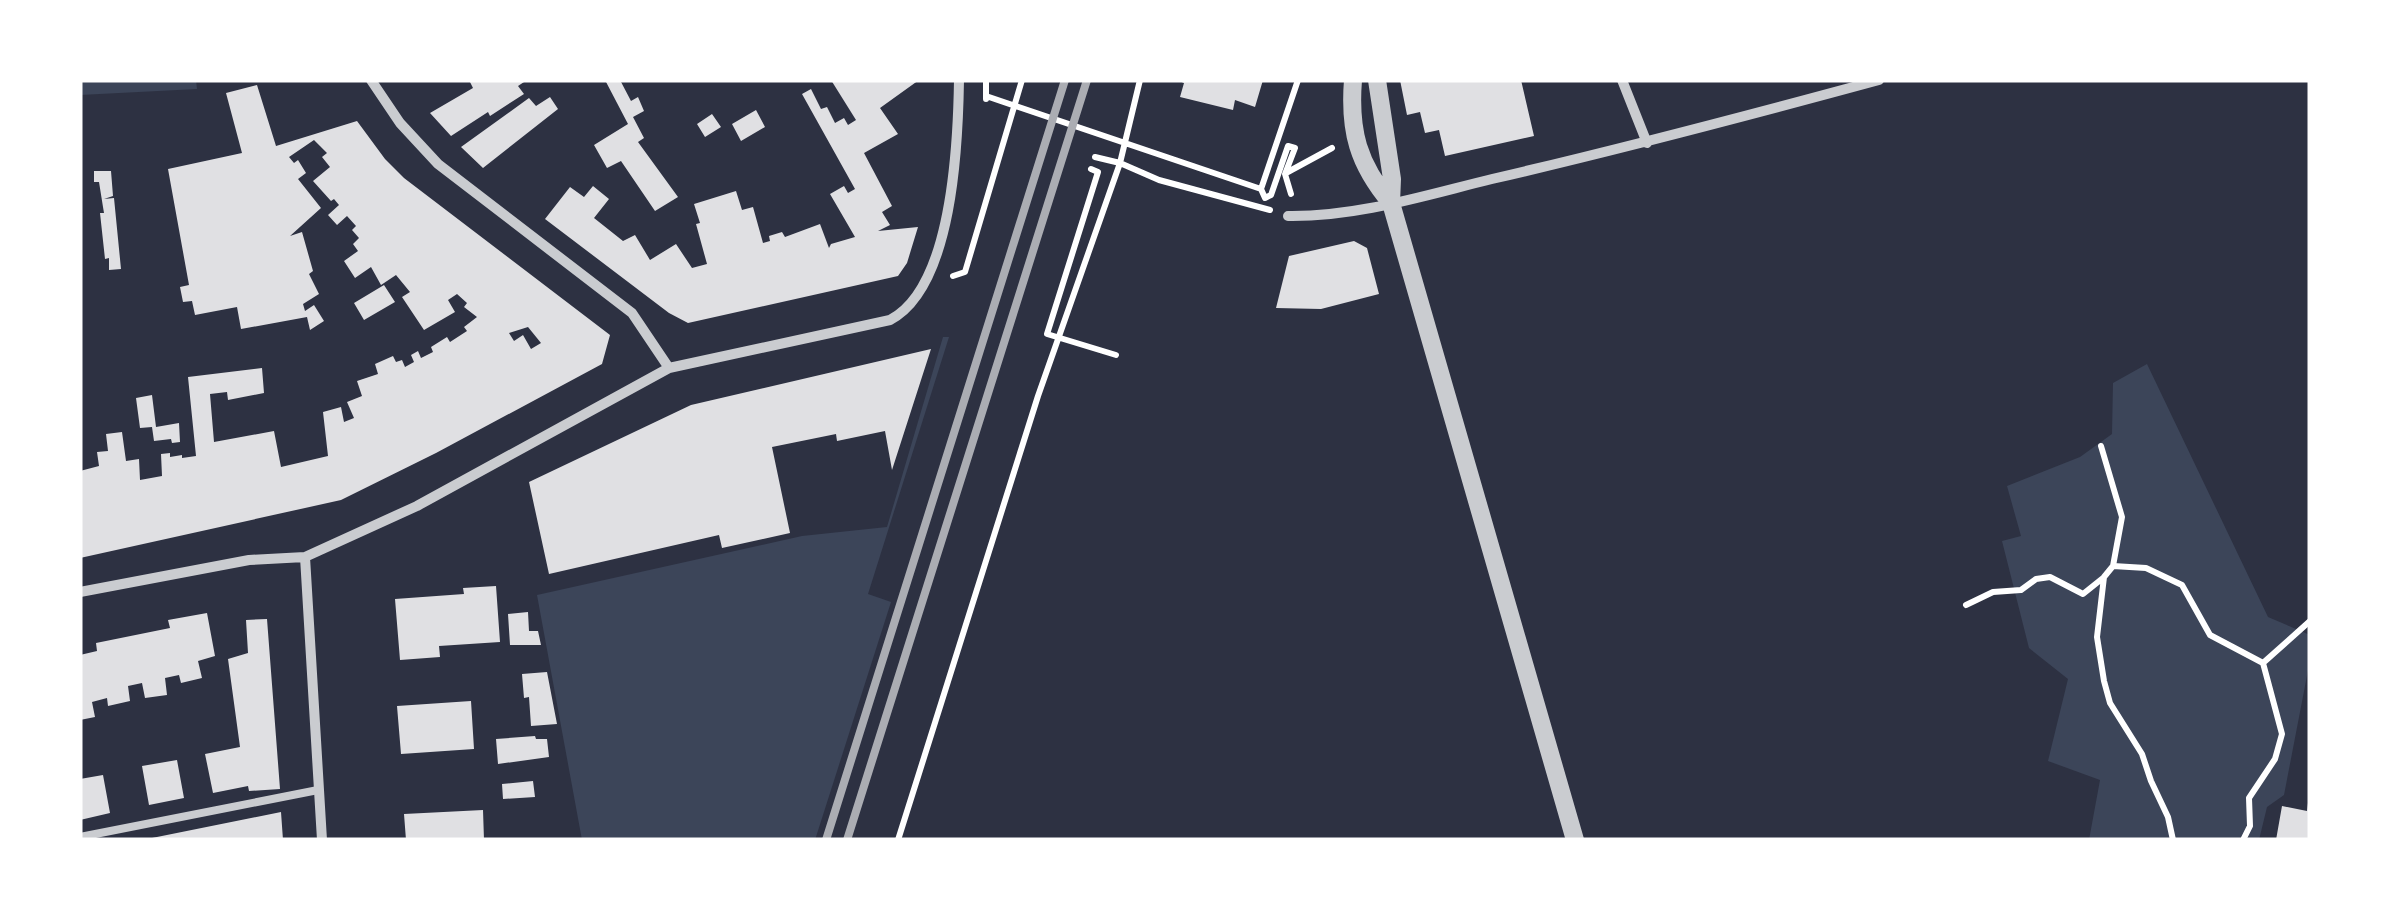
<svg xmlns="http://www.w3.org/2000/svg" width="2390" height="920" font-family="'Golos Text',sans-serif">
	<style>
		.green { fill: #3c4559 }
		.building { fill: #e0e0e3; fill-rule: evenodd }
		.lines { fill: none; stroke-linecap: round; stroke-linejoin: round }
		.path { stroke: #fff; stroke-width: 6 }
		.service { stroke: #caccd0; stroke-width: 8 }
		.minor { stroke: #caccd0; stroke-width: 10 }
		.tertiary { stroke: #caccd0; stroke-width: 18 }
		.rail { stroke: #abadb3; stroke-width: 8 }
	</style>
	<rect width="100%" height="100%" fill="#2d3142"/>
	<path class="green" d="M80 80H196L197 89 80 95Z
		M943 337H949L868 594 891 602 815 840H582L537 595 802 536 887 527Z
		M2147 364 2268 617 2310 635V660L2284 795 2267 807 2259 840H2089L2100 780 2048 761 2068 679 2029 648 2002 541 2021 536 2007 486 2080 457 2112 434 2113 383Z"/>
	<path class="building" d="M469 80H527L518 86 524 94 490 116 488 112 451 136 430 113 473 88Z
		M605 80H620L631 101 638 97 644 111 633 117 644 138 638 142 678 197 655 211 621 161 607 168 594 145 628 124Z
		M831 80H919L880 108 898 134 864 153 892 206 882 212 890 225 878 231 918 227 907 263 898 276 688 323 669 313 545 219 570 187 584 197 593 186 609 199 594 218 623 241 635 235 650 260 676 244 692 268 707 264 696 224 700 223 694 204 736 191 742 210 753 207 763 243 770 241 769 236 782 232 785 237 820 224 829 248 831 244 855 237 830 194 844 186 848 193 855 189 802 94 811 89 821 109 827 107 835 123 844 118 848 125 856 120Z
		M1177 80H1263L1255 107 1235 100 1233 110 1180 97 1184 83Z
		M1400 80H1521L1534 136 1445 156 1439 130 1425 133 1420 112 1407 115Z
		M257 85 276 146 357 121 385 159 404 178 610 335 602 364 436 453 341 500 80 558V471L99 466 97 452 108 451 106 434 122 432 126 461 139 459 140 480 162 476 161 454 170 453V457L182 455V458L196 456 188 377 262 368 264 393 228 400 227 392 210 394 214 442 274 431 281 467 328 456 323 412 341 407 344 422 354 418 347 402 362 396 357 381 378 374 375 364 393 356 396 362 402 360 405 367 414 362 411 355 418 351 421 358 433 352 431 347 447 337 450 342 467 331 464 327 477 317 464 307 467 303 457 294 448 300 455 312 424 330 402 297 410 292 396 275 381 285 371 267 355 278 344 261 358 251 353 244 359 238 352 230 356 226 347 216 337 225 328 215 339 205 334 199 331 201 313 181 330 167 322 157 327 153 314 140 289 157 294 163 298 160 306 173 298 179 321 208 290 236 302 232 313 271 309 274 319 294 303 304 305 311 314 305 324 321 310 330 307 317 241 329 237 307 195 315 192 301 183 302 180 287 189 285 168 169 242 153 226 93ZM528 327 541 343 531 349 523 335 514 341 509 333Z
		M550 97 558 109 483 168 461 147 529 98 536 106Z
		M756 110 765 127 741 141 732 124Z
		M712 114 721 127 705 137 697 124Z
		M94 171H111L113 196 104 199 114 198 121 269 109 270V258L105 259 100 213H104L103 207 99 182H94Z
		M1354 241 1367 248 1379 294 1321 309 1276 308 1289 256Z
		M384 285 395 302 364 320 354 303Z
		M931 349 892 470 885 431 837 441 836 434 772 447 790 533 722 548 719 535 549 574 529 482 691 405Z
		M152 395 156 427 179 423 180 442 172 443 171 439 154 441 152 427 140 428 136 398Z
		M496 586 500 642 439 646 440 657 400 660 395 599 464 594 463 588Z
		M528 612 529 631H538L541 645H510L508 614Z
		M207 613 215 656 198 661 202 678 181 683 179 675 165 678 167 695 145 698 142 683 128 686 130 701 108 706 107 698 92 702 95 717 80 720V655L97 651 96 643 170 628 168 620Z
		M267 619 280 789 249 791 248 786 213 793 205 754 240 747 228 659 248 653 246 620Z
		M547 672 557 724 531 726 529 697 524 698 522 674Z
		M471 701 474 749 401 754 397 706Z
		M535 736 536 739H547L549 757 498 764 496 739Z
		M177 760 184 798 149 805 142 766Z
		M103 775 110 813 80 820V779Z
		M533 781 535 797 503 799 502 784Z
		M2308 803 2310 840H2276L2282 806 2307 811Z
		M483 810 484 840H406L404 814Z
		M281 812 283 840H152V838Z"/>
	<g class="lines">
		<path class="path" d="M986 96 1261 189 1265 198 1271 195 1288 146 1295 148 1285 174 1291 194
			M986 99V80
			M1095 157 1120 163 1159 180 1270 210
			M1091 169 1098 172 1047 334 1116 355
			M1286 173 1332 148
			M1261 189 1298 80
			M953 276 965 272 1022 80
			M2101 446 2122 517 2113 566 2146 568 2182 585 2210 635 2263 663 2310 621
			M2113 566 2104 577 2097 637 2104 681 2110 703 2142 754 2151 781 2168 817 2173 840
			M1966 605 1993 592 2021 590 2036 579 2050 577 2083 594 2103 578
			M898 840 1038 396 1120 163 1140 80
			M2243 840 2250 826 2249 798 2275 759 2282 734 2263 663"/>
		<path class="service" d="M80 837 318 790"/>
		<path class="minor" d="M371 80 400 123 438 164 632 313 669 368
			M1622 80 1647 143
			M1288 216C1357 217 1426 195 1492 179 1622 149 1750 115 1879 80
			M305 557 322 840
			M80 592 249 560 305 557 417 506 669 368 890 320C953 287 958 144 959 80"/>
		<path class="tertiary" d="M1353 80C1349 131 1358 164 1391 203
			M1377 80 1392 179 1391 203 1575 840"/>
		<path class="rail" d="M826 840 1065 80
			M847 840 1087 80"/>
	</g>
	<rect width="2390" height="920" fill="none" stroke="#ffffff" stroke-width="165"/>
</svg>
